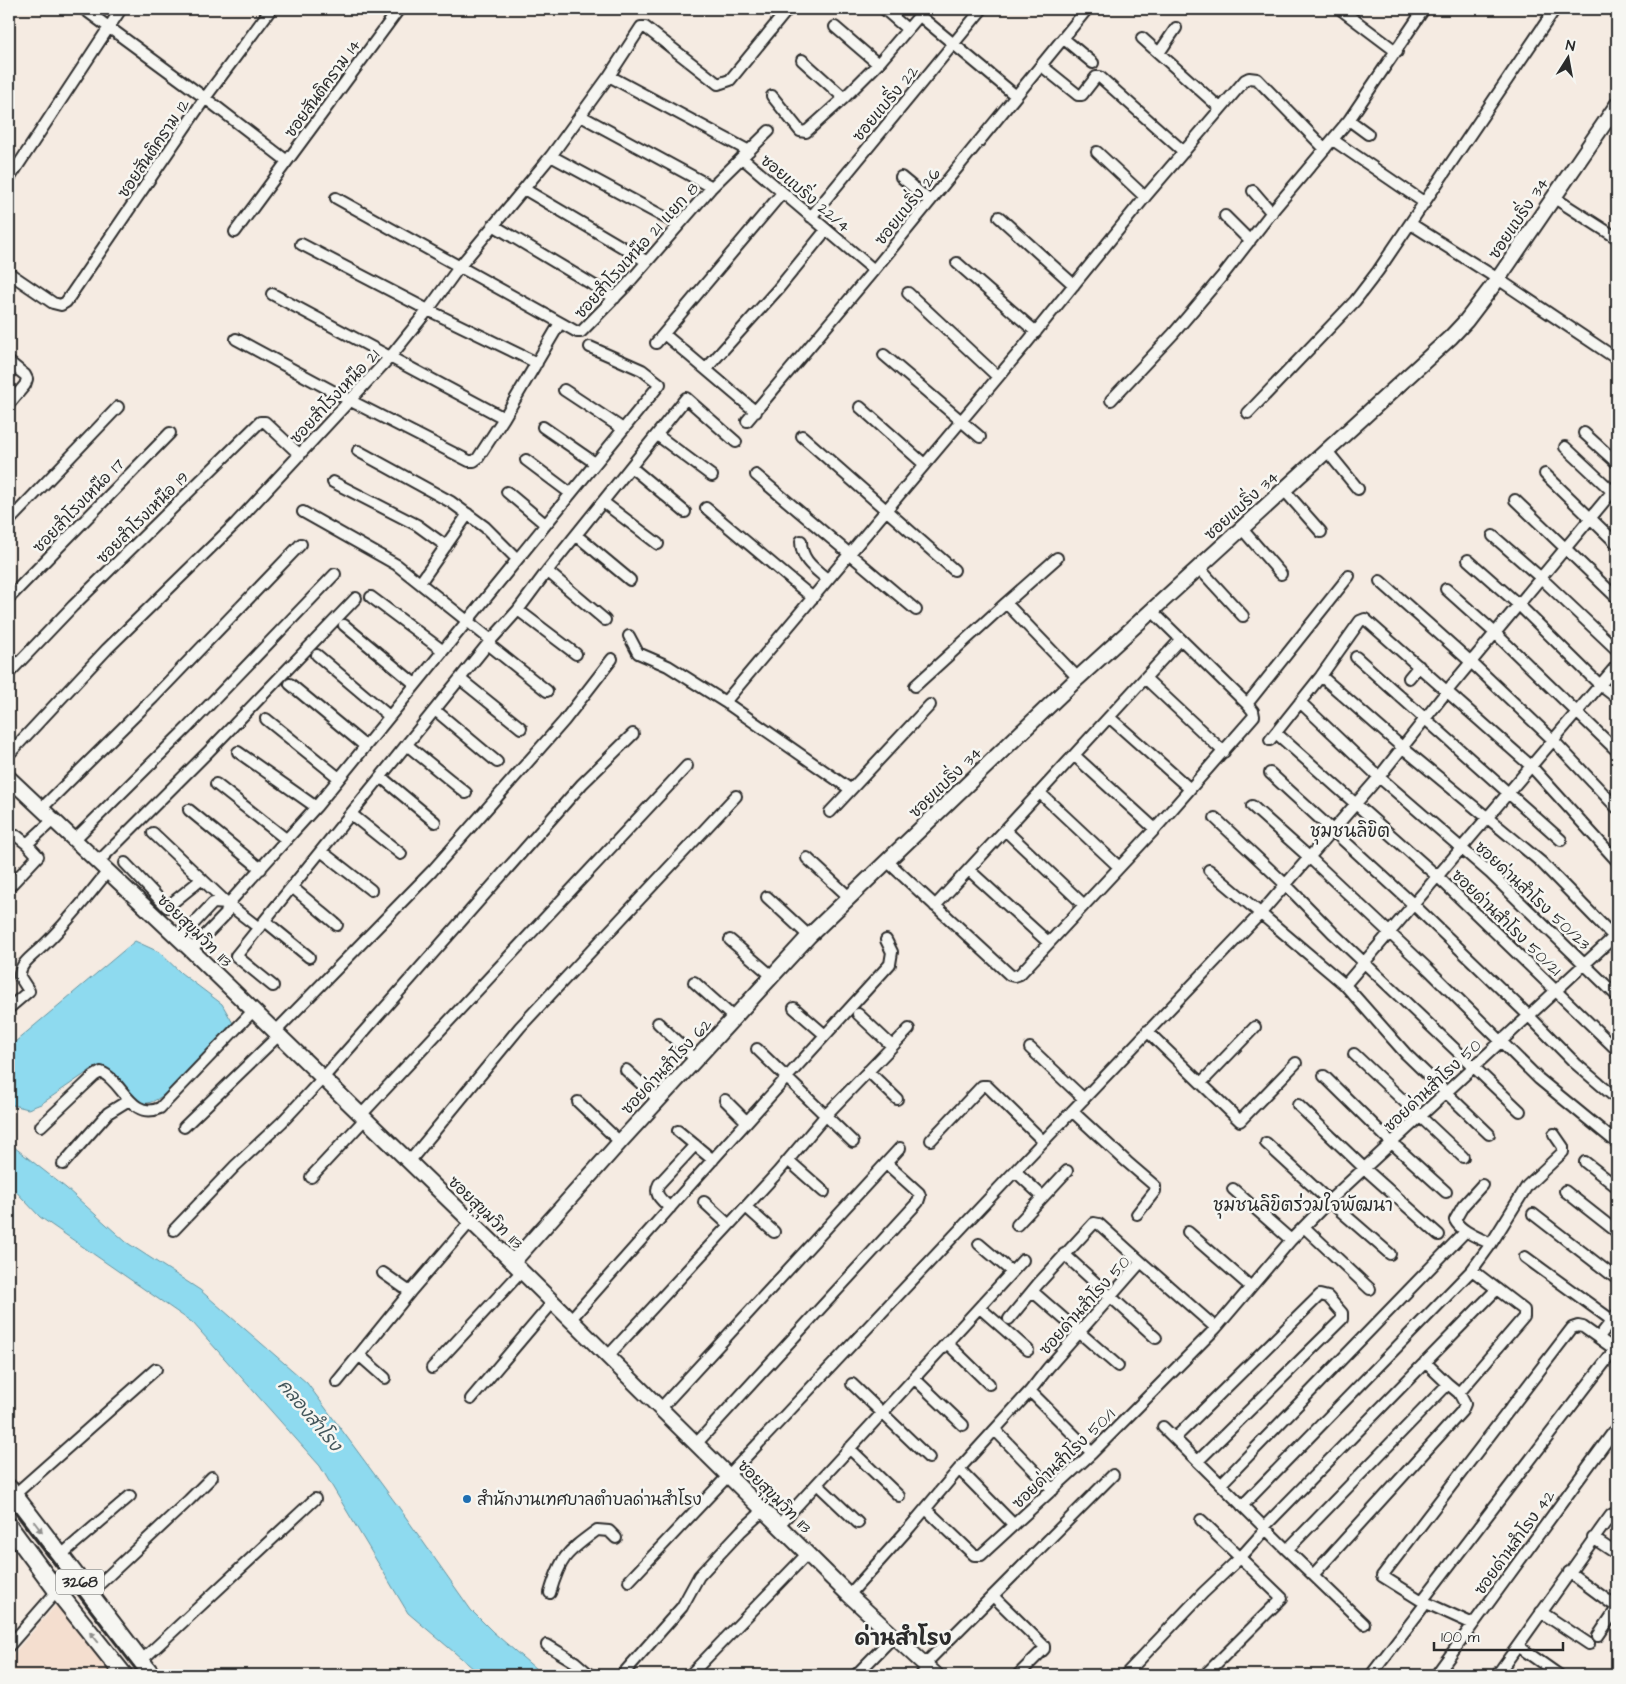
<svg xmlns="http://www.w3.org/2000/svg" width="1626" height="1684" font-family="'Architects Daughter','Playpen Sans Thai',sans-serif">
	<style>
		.built { fill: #f4decf }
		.water { fill: #8edaef; stroke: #6694a1 }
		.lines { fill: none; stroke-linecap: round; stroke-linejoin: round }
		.street-casing { stroke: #2b2b2b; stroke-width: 14 }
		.secondary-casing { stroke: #2b2b2b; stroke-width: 18 }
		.primary-casing { stroke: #2b2b2b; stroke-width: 20 }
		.street { stroke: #f6f6f2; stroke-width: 10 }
		.secondary { stroke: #f6f6f2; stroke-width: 14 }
		.primary { stroke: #f6f6f2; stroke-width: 16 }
		.rail { stroke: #2b2b2b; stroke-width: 2.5 }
		.oneway { fill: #90908e }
		.poi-dot { fill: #1f6fb2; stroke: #f6f6f2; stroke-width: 2 }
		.labels { text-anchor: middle; stroke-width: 5; stroke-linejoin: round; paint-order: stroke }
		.shield { fill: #f6f6f2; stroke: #686867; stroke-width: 1 }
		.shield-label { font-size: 15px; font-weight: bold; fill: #2b2b2b }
		.street-label { font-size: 16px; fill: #2b2b2b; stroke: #f6f6f2 }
		.poi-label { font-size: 16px; fill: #2b2b2b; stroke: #f6f6f2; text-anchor: start }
		.neighbourhood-label { font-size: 18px; fill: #2b2b2b; stroke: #f6f6f2 }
		.water-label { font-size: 18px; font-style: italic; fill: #44575c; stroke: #f6f6f2 }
		.district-label { font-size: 21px; font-weight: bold; fill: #2b2b2b; stroke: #f6f6f2 }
	</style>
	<rect width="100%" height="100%" fill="#f5ebe2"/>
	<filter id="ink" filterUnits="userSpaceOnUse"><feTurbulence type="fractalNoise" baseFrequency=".02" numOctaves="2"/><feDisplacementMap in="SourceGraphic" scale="10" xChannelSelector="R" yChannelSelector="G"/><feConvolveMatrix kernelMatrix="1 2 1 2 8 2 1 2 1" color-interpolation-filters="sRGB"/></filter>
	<g filter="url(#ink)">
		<path class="built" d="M56 1605 114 1675H9V1659Z"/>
		<path class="water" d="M135 941 159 952 181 973 222 1004 234 1025C216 1043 171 1098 148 1103 143 1104 137 1102 133 1102L119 1079 95 1067 41 1104 28 1109 9 1104V1047Z
			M9 1143 66 1188 126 1242 200 1290 307 1383 400 1509 471 1610 493 1632 543 1675H481L408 1613 320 1466 193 1323 40 1217 9 1184Z"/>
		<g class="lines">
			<defs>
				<path id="street" d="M84 9 205 98 287 161
					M884 9 907 29
					M1340 9 1397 52
					M920 16 1016 96
					M835 27 878 64
					M1142 38 1220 108
					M1064 39 1093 63
					M1159 53 1176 28
					M802 60 844 98
					M1042 66 1078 95H1082L1096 77H1100L1184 152
					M609 76 749 151
					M772 96 800 131 806 132 844 98 878 64 925 9
					M581 116 712 187
					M1349 120 1368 134
					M1333 140 1425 203
					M1097 152 1145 197
					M551 156 679 225
					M742 158 874 270
					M901 177 930 201
					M9 179 121 9
					M524 189 646 261
					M1253 191 1272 213
					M1553 197 1617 238
					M336 198 577 332H581L626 286 712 187 769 131
					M1225 216 1250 241
					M811 217 982 9
					M999 217 1074 285
					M1411 224 1498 279 1617 359
					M493 225 615 298
					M235 232 399 9
					M301 244 428 310 537 363
					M957 263 1036 332
					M9 273 53 303 61 305 66 302 205 98 271 9
					M908 293 998 377
					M272 294 504 418
					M664 334 756 412
					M236 339 351 401 469 461H474L478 458 504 418 560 323
					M656 343 782 193
					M884 355 980 437
					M9 362 25 375 27 379 25 385 9 404
					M706 369 778 289 826 230
					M564 390 623 429
					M1111 400 1173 334 1223 275 1275 208 1349 120 1424 9
					M860 407 924 464
					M1248 413 1355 301 1378 271 1555 9
					M747 421 874 270 1087 9
					M543 427 595 463
					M1584 433 1617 463
					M657 435 712 476
					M802 436 954 570
					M1565 447 1617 496
					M358 451 451 502 485 527 517 559
					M1327 451 1358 489
					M526 460 570 493
					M631 467 685 512
					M1545 474 1617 544
					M756 475 916 610
					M333 482 417 525 446 546
					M1284 490 1321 532
					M507 492 545 524
					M1515 500 1617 598
					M603 502 658 544
					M706 508 813 598
					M303 512 397 565 491 640
					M9 521 118 407
					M1242 529 1281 574
					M576 535 630 580
					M1493 536 1541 578 1617 650
					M801 541C801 560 814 568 827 579
					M1468 560 1519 605 1600 685 1617 698
					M1199 568 1243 616
					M547 571 605 620
					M1380 581 1472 663 1553 740 1617 808
					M420 583 468 514
					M1446 589 1495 633 1617 751
					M371 597 442 650
					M9 598 170 433
					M1006 603 1057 558
					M518 610 576 654
					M344 625 415 684
					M629 636 638 653 668 666 725 702 850 789
					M488 644 547 691
					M317 655 389 716
					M1356 657 1561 840
					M9 673 73 606 260 422H265L300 455
					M1321 676 1403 748 1541 862 1614 937
					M1145 678 1224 752
					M1409 678 1419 666
					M460 679 521 728
					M290 684 365 746
					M915 686 1006 603 1078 678
					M725 702 1025 345 1145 197 1245 80 1249 78 1257 79 1325 149
					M1300 702 1379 777 1490 873 1617 996
					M1247 704 1349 576
					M435 710 497 762
					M1109 717 1190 789
					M266 719 339 778
					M1276 733 1438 877 1617 1050
					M1270 740 1321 676 1360 621 1365 619 1531 766 1617 861
					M407 745 466 793
					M9 754 107 649 236 523 391 356 428 310 460 266 551 156 609 76 641 27H645L718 84 730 80 788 9
					M1074 755 1155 829
					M1270 773 1414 905 1528 1015 1576 1064 1617 1099
					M381 777 435 822
					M216 784 287 840
					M1040 793 1119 867
					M1252 806 1310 858 1428 969 1539 1079 1617 1143
					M316 807 660 384 642 370 590 347
					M42 808 153 698 301 544
					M189 810 261 869
					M830 812 930 705
					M351 814 401 854
					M1215 818 1286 885 1334 934 1520 1111
					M1005 830 1084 905
					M153 833 228 904 259 928
					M75 839 187 728 335 574
					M9 840 12 836H17L27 844 38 856 9 887
					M27 844 54 819
					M321 851 371 890
					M807 858 849 897
					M887 861 1010 975 1014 976 1020 974 1155 829 1254 716 1253 711 1247 704 1151 610
					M98 862 208 752 356 598
					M125 863 167 907 202 879
					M969 870 1049 943
					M1209 870 1345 985 1406 1054 1489 1134
					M292 887 337 925
					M767 897 809 936
					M935 906 1180 640
					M265 921 309 957
					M179 939 213 903 228 904
					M730 940 772 976
					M191 950 226 914 228 904 316 807 238 752
					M694 982 734 1018
					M1345 985 1617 665
					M273 986 236 956 491 640 518 610 547 571 686 398 736 442
					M9 1008 29 991 20 977C18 964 35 954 44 945 68 922 88 896 108 871
					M794 1008 825 1035
					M858 1014 892 1046
					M658 1023 696 1060
					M1147 1031 1240 1121 1296 1063
					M275 1032 432 871 564 721 612 659
					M1030 1048 1084 1099
					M757 1049 853 1142
					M1354 1054 1463 1157
					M626 1070 659 1100
					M868 1071 897 1099
					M1324 1076 1392 1143 1446 1192
					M1201 1083 1255 1027
					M725 1100 746 1121
					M578 1102 620 1142
					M1298 1105 1364 1168 1439 1235
					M1072 1111 1127 1162 1155 1186V1191L1137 1214
					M361 1115 687 766
					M41 1126 94 1076 101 1072C122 1080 131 1121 160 1108L253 1011
					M184 1127 279 1035
					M678 1131 713 1160
					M931 1140 982 1086H987L1043 1141
					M1266 1143 1329 1201 1390 1254
					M788 1160 824 1192
					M409 1162 520 1027 736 796
					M1585 1162 1617 1187
					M63 1164 108 1113 129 1100
					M1015 1171 1043 1197
					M311 1177 365 1119
					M1233 1189 1291 1240
					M1565 1191 1617 1232
					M704 1202 729 1225
					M746 1207 774 1232
					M670 1208C662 1200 653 1195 659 1184L695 1145
					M1533 1214 1617 1279
					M1017 1225 1067 1171
					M1304 1227 1370 1289
					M174 1230 235 1166 282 1122 323 1078 582 784 633 734
					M1188 1232 1251 1287
					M979 1244 1012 1272
					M1491 1244 1527 1186 1563 1152V1147L1554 1134
					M1064 1254 1156 1338
					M1525 1257 1617 1324
					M383 1273 410 1292
					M1032 1291 1118 1366
					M980 1308 1028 1350
					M571 1319C676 1200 783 1081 890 964L892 952 886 940
					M1009 1319 1038 1284 1094 1223 1099 1224 1141 1262
					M1599 1337 1617 1314
					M947 1343 989 1384
					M608 1356 778 1172 826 1115 909 1029
					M1425 1362 1448 1384
					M432 1368 522 1271
					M385 1378 359 1355 410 1292 471 1221
					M915 1379 963 1425
					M337 1382 359 1355
					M852 1384 929 1458
					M1030 1391 1092 1453
					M1459 1393 1524 1317V1310L1472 1270
					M471 1399 553 1302
					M660 1409 900 1148
					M1163 1427 1287 1550 1364 1624
					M995 1430 1053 1490
					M1175 1438 1318 1297 1320 1295 1328 1297 1342 1313V1319L1198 1461
					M696 1444 918 1202 920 1196 919 1193 886 1163
					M849 1448 899 1496
					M959 1469 1014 1525
					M817 1484 858 1523
					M1221 1484 1466 1231
					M14 1495 156 1369
					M1242 1506 1472 1270 1491 1244C1480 1238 1461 1232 1455 1220L1463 1206 1482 1185
					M926 1509 974 1555H981L1092 1453 1216 1328
					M1201 1520 1282 1598 1205 1675
					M779 1525 1023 1260
					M1264 1527 1497 1289
					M1593 1538 1617 1554
					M1287 1550 1448 1384 1459 1393 1465 1404 1462 1411 1313 1575
					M60 1556 130 1496
					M1569 1572 1611 1603
					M629 1581 1015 1171 1260 914 1379 777 1447 691 1617 486
					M550 1593C561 1556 566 1553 597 1530L609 1531 616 1538
					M89 1594 189 1500 212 1477
					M849 1595 910 1527 959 1469 1030 1391 1048 1368 1141 1262 1216 1328 1291 1240 1329 1201 1617 934
					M993 1596 1044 1646V1649L1018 1675
					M1422 1601 1615 1349
					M1541 1612 1589 1644
					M1473 1624 1422 1601 1382 1576 1572 1328 1578 1326 1583 1327 1617 1351
					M1598 1636 1617 1608
					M547 1645 575 1662 590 1675
					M9 1646 57 1591
					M1518 1646 1559 1675
					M141 1661 315 1499
					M925 1664 1113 1475
					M622 1675 682 1607 699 1576 741 1531 764 1510
					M690 1675 808 1553
					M856 1675 894 1636
					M921 1675 928 1668
					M1125 1675 1203 1593 1240 1558 1266 1529
					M1371 1675 1426 1603
					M1436 1675 1617 1427
					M1497 1675 1603 1526 1611 1515 1617 1512"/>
				<path id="secondary" d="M9 778 191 950 490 1240 849 1595 936 1675
					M513 1262 620 1142 809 936 1078 678 1451 337 1466 321 1498 279 1617 105"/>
				<path id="primary" d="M9 1488 152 1675
					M9 1526 57 1591 124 1675"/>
			</defs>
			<use href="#street" class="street-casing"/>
			<use href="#secondary" class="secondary-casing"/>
			<use href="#primary" class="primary-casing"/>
			<use href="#street" class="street"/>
			<use href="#secondary" class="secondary"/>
			<use href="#primary" class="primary"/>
			<path class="rail" d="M9 1505 140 1675"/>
		</g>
		<defs><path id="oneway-solid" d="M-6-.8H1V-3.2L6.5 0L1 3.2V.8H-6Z" transform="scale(1.25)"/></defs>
		<g class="oneway">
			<use href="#oneway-solid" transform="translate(38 1527) rotate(53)"/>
			<use href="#oneway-solid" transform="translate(94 1637) rotate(-129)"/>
		</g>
	</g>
	<circle class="poi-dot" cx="467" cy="1499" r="5"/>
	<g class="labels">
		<rect class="shield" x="56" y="1569.5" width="48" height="25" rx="4"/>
		<g class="shield-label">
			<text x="80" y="1587">3268</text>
		</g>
		<g class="street-label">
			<text transform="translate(322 88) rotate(-54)" y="6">ซอยสันติคราม 14</text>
			<text transform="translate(885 103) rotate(-50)" y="6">ซอยแบริ่ง 22</text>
			<text transform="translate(153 148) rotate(-56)" y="6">ซอยสันติคราม 12</text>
			<text transform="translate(806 193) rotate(40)" y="6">ซอยแบริ่ง 22/4</text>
			<text transform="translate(907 206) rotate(-51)" y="6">ซอยแบริ่ง 26</text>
			<text transform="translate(1518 218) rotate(-56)" y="6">ซอยแบริ่ง 34</text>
			<text transform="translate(636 250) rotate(-48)" y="6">ซอยสำโรงเหนือ 21 แยก 8</text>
			<text transform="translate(334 396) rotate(-47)" y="6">ซอยสำโรงเหนือ 21</text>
			<text transform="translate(78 505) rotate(-46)" y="6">ซอยสำโรงเหนือ 17</text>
			<text transform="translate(1241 505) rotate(-42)" y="6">ซอยแบริ่ง 34</text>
			<text transform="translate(142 517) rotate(-45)" y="6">ซอยสำโรงเหนือ 19</text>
			<text transform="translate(945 782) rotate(-44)" y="6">ซอยแบริ่ง 34</text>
			<text transform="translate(1533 895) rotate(43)" y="6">ซอยด่านสำโรง 50/23</text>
			<text transform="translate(1507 922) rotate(44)" y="6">ซอยด่านสำโรง 50/21</text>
			<text transform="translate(195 930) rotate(44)" y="6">ซอยสุขุมวิท 113</text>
			<text transform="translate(666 1066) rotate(-47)" y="6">ซอยด่านสำโรง 62</text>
			<text transform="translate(1432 1085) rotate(-43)" y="6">ซอยด่านสำโรง 50</text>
			<text transform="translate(486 1212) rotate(44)" y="6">ซอยสุขุมวิท 113</text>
			<text transform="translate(1084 1305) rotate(-48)" y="6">ซอยด่านสำโรง 50</text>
			<text transform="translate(1063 1458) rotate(-44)" y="6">ซอยด่านสำโรง 50/1</text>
			<text transform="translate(775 1496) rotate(45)" y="6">ซอยสุขุมวิท 113</text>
			<text transform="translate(1514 1542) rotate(-54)" y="6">ซอยด่านสำโรง 42</text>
		</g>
		<g class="poi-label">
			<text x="477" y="1505">สำนักงานเทศบาลตำบลด่านสำโรง</text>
		</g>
		<g class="neighbourhood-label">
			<text x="1350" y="837">ชุมชนลิขิต</text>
			<text x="1303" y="1211">ชุมชนลิขิตร่วมใจพัฒนา</text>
		</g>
		<g class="water-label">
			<text transform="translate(310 1415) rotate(50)" y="6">คลองสำโรง</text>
		</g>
		<g class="district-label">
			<text x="903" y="1645">ด่านสำโรง</text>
		</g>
	</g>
	<rect width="1626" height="1684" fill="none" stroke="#f6f6f2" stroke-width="30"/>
	<rect x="15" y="15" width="1596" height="1654" fill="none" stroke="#2b2b2b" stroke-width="2" filter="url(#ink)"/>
	<g transform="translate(1568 58) rotate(11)" stroke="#f6f6f2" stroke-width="4" paint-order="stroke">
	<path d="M0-4L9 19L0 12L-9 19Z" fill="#2b2b2b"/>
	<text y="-8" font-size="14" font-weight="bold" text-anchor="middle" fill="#2b2b2b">N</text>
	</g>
	<path d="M1434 1642v8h129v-8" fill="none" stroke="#2b2b2b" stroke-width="2.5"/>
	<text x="1441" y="1642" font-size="15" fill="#2b2b2b" stroke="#f6f6f2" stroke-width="4" paint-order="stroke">100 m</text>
</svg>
